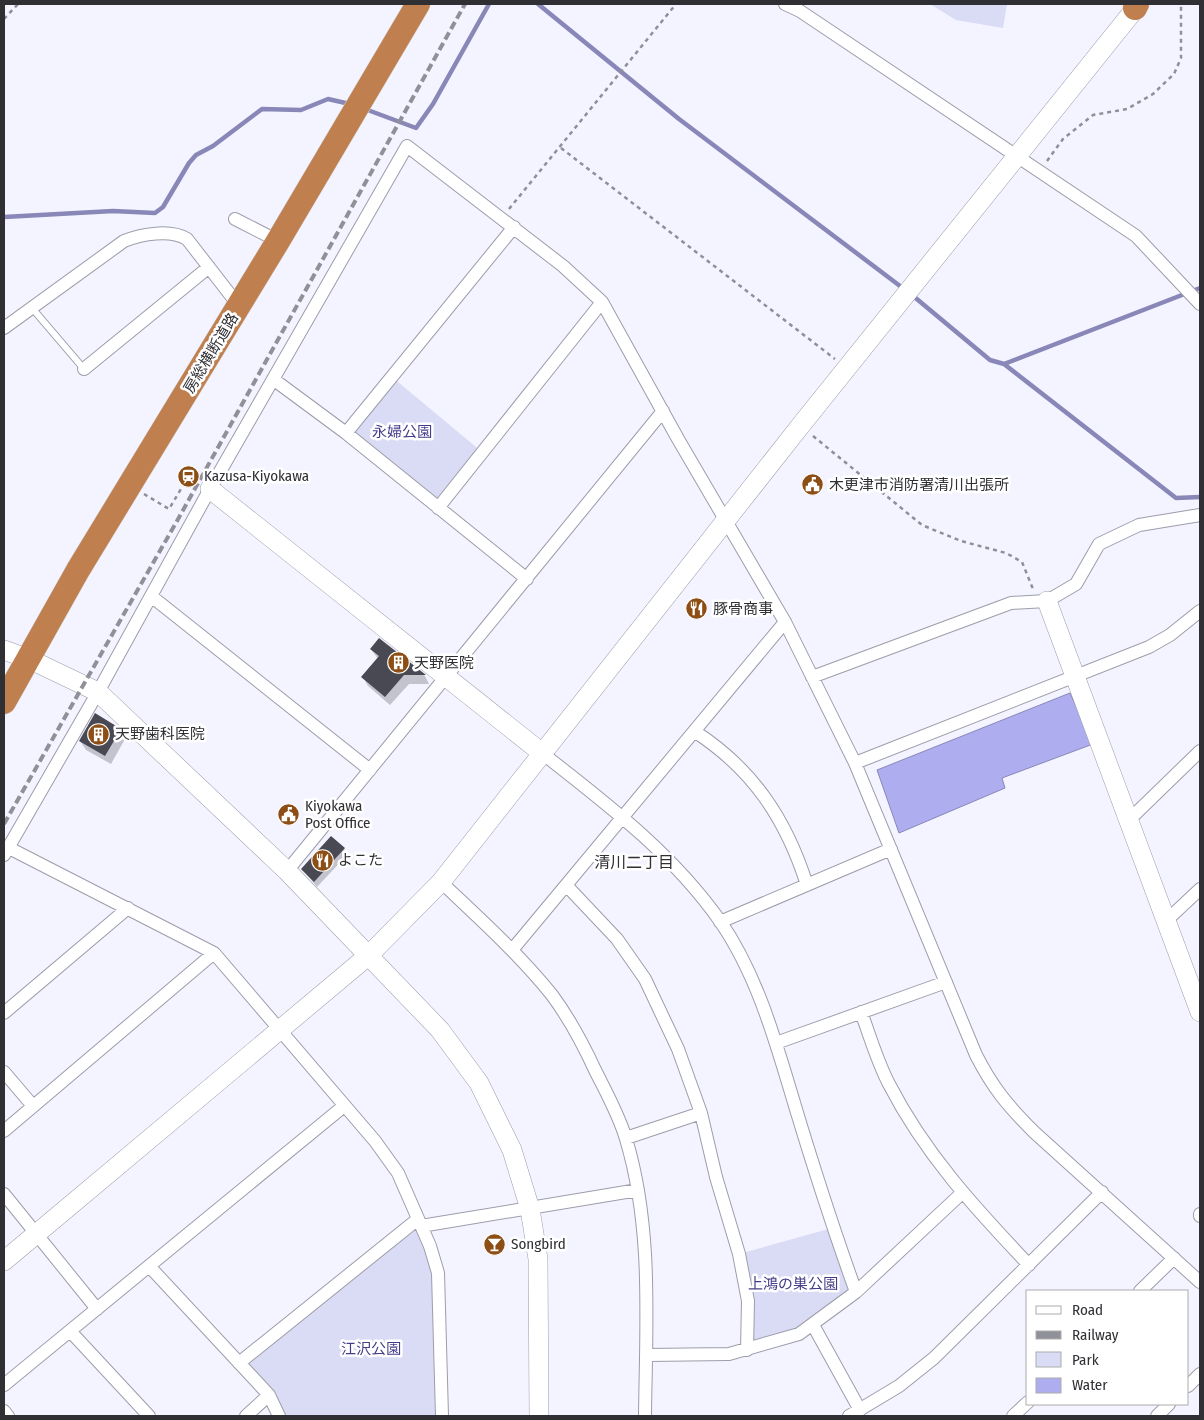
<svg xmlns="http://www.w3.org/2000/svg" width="1204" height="1420" font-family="'Fira Sans Condensed','Noto Sans JP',sans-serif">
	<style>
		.green { fill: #dadbf5 }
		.water { fill: #aeadef; stroke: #8887b7 }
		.shadow { fill: #0003 }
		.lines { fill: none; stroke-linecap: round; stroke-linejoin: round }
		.stream { stroke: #8887b7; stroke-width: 4.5 }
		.building { fill: #494954 }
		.lane-casing { stroke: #9d9daa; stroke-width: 8 }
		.street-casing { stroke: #9d9daa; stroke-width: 14 }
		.secondary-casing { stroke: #9d9daa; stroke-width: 20 }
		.highway-casing { stroke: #d5d5d6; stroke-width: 25 }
		.path { stroke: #8f8f97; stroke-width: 2.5; stroke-dasharray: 4 4; stroke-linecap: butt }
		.lane { stroke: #fff; stroke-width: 6 }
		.street { stroke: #fff; stroke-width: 12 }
		.secondary { stroke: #fff; stroke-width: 19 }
		.highway { stroke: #c07f4e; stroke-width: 24 }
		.rail { stroke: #909098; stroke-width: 4; stroke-dasharray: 8 4; stroke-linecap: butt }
		.labels { text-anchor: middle; stroke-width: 5; stroke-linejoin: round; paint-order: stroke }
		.street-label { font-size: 15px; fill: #2f2f34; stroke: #fff }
		.park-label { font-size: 15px; fill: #453d89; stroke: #fff }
		.poi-label { font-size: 15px; fill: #2f2f34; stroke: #fff; text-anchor: start }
		.neighbourhood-label { font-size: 16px; fill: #2f2f34; stroke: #fff }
	</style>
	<rect width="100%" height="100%" fill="#f3f4ff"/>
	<path class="green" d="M930 4H1007L1003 28 956 20Z
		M392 377 482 452 438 508 346 433Z
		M421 1226 438 1273 441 1416H279L239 1363Z
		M832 1228 856 1292 819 1320 747 1350 739 1254Z"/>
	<path class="water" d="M1070 693 1093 744 1002 778 1005 788 899 833 877 770Z"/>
	<path class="shadow" d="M379 640 425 676 429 684H409L390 705 368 686 363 677 378 659 371 649Z
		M120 730 125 739 111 764 86 750 80 741Z
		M344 849 347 855 317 887 303 870Z"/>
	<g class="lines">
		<path class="stream" d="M538 4 679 119 904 289
			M365 109 416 128 433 104 489 4
			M4 217 113 211 155 213 163 207 189 163 196 155 213 146 262 109 301 110 328 99 350 104
			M912 295 990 360 1004 364 1176 498 1200 497
			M1004 364 1200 288"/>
	</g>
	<path class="building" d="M379 638 426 675H404L385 697 361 677 379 656 370 649Z
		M95 713 121 729 105 756 79 741Z
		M331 836 345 848 314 882 301 869Z"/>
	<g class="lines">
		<defs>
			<path id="lane" d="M32 308 84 369"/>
			<path id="street" d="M785 4 800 11 1136 236 1200 304
				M235 219 278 241
				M4 328 124 241C142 234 170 229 187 239L239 306
				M84 369 209 267
				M273 379 346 433 527 579
				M346 433 514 227
				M438 508 602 302
				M151 596 370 770
				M812 677 1011 603 1047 601 1076 584 1099 544 1139 525 1200 515
				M694 731C753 769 786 819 807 885
				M542 753C607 804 672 853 720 921 758 976 776 1043 795 1106 814 1169 834 1231 856 1292
				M855 763 1149 647 1170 635 1200 611
				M1129 820 1200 751
				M9 848 214 953 375 1141 398 1173 430 1246 438 1273 442 1416
				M4 855 98 692 210 489 407 146 563 266 602 302 678 439 785 622 855 763 976 1055C993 1088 1007 1105 1034 1132L1200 1282
				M287 871 663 411
				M441 882C479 918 519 954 552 995 569 1018 583 1044 595 1070 606 1092 619 1115 626 1139 653 1228 646 1324 645 1416
				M566 885 617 939 645 979 678 1049 701 1113 716 1177 739 1254 748 1301 747 1350
				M1166 921 1200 889
				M720 922 891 849
				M512 950 785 622
				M861 1012C870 1036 877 1061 889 1084 925 1154 975 1208 1029 1265
				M4 1013 128 908
				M776 1043 946 982
				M4 1072 33 1106
				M4 1131 214 953
				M626 1138 701 1113
				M4 1194 97 1309
				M1200 1214V1216
				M421 1226 638 1190
				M149 1266 269 1395 279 1416
				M1140 1291 1174 1258
				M813 1325 860 1410
				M70 1331 149 1416
				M646 1355 729 1354 799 1334 856 1292 962 1193
				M239 1363 418 1219
				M4 1385 344 1106
				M1188 1386 1200 1374
				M4 1411 8 1416
				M246 1416 269 1395
				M849 1416 899 1386 934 1358 1102 1192
				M1013 1416 1028 1402
				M1157 1416 1169 1404"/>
			<path id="secondary" d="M210 489 542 753
				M1047 601 1200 1012
				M4 650 29 659 98 692 287 871 440 1030 479 1083 512 1150 530 1209 538 1259 539 1416
				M4 1261 369 955 441 882 801 425 1139 4"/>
			<path id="highway" d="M1135 8 1137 4
				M4 702 78 570 278 241 418 4"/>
		</defs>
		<use href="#lane" class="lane-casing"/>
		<use href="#street" class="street-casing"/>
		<use href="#secondary" class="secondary-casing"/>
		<use href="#highway" class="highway-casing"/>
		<path class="path" d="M4 19 18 4
			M561 148 835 359
			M1047 161 1063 139 1093 115 1127 109 1153 94 1174 74 1181 58V4
			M509 209 676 4
			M813 436 922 525 961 541 1006 553 1022 562 1033 589
			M144 494 169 509 184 484"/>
		<use href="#lane" class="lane"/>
		<use href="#street" class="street"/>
		<use href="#secondary" class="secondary"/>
		<use href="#highway" class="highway"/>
		<path class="rail" d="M4 824 177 521 465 4"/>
	</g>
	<defs>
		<symbol id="station-disc" viewBox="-11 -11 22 22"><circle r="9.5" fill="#8d4e15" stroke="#fff"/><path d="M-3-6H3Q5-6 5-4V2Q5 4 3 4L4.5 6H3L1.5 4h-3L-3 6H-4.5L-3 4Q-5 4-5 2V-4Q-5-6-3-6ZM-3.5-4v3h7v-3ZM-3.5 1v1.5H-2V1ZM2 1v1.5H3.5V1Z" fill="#fff"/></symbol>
		<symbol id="civic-disc" viewBox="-11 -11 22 22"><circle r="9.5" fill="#8d4e15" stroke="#fff"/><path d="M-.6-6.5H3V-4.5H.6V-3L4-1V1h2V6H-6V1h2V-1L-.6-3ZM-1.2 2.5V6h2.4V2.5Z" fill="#fff"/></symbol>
		<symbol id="restaurant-disc" viewBox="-11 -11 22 22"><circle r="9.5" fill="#8d4e15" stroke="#fff"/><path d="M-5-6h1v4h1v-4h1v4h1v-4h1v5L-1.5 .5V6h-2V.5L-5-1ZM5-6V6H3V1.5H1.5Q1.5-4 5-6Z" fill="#fff"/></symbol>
		<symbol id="building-disc" viewBox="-11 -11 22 22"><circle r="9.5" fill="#8d4e15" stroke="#fff"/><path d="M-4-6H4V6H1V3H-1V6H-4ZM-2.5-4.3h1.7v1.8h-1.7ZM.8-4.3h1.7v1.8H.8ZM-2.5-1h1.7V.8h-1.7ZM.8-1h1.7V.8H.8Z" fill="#fff"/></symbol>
		<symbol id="bar-disc" viewBox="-11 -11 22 22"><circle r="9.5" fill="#8d4e15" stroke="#fff"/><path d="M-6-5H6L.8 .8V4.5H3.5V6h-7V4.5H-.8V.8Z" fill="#fff"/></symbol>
	</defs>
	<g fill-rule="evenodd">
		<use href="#station-disc" x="176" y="464" width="25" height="25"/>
		<use href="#civic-disc" x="800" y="472" width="25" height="25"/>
		<use href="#restaurant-disc" x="684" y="596" width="25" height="25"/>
		<use href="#building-disc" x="386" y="650" width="25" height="25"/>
		<use href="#building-disc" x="86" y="722" width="25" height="25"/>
		<use href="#civic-disc" x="276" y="802" width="25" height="25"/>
		<use href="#restaurant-disc" x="310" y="848" width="25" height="25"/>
		<use href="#bar-disc" x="482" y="1232" width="25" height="25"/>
	</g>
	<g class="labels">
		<g class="street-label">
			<text transform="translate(211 353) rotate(-59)" y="5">房総横断道路</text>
		</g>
		<g class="park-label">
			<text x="402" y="437">永婦公園</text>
			<text x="793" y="1289">上鴻の巣公園</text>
			<text x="371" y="1354">江沢公園</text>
		</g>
		<g class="poi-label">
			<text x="204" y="481">Kazusa-Kiyokawa</text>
			<text x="829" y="490">木更津市消防署清川出張所</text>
			<text x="713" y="614">豚骨商事</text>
			<text x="414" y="668">天野医院</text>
			<text x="115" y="739">天野歯科医院</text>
			<text x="305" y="811">Kiyokawa<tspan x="305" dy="17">Post Office</tspan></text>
			<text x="338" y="865">よこた</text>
			<text x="511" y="1249">Songbird</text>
		</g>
		<g class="neighbourhood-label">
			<text x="634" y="868">清川二丁目</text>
		</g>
	</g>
	<rect width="1204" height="1420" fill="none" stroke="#2f2f34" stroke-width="10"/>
	<rect x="1026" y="1290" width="162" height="115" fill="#ffffff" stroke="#acacae"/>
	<rect x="1036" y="1306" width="25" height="8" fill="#ffffff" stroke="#acacae"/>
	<text x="1072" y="1315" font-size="15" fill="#2f2f34">Road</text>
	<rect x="1036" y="1331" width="25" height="8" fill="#909098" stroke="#acacae"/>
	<text x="1072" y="1340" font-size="15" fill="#2f2f34">Railway</text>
	<rect x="1036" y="1352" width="25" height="15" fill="#dadbf5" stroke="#acacae"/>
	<text x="1072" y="1365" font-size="15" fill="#2f2f34">Park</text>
	<rect x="1036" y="1378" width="25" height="15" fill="#aeadef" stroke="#acacae"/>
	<text x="1072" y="1390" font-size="15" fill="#2f2f34">Water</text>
</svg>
